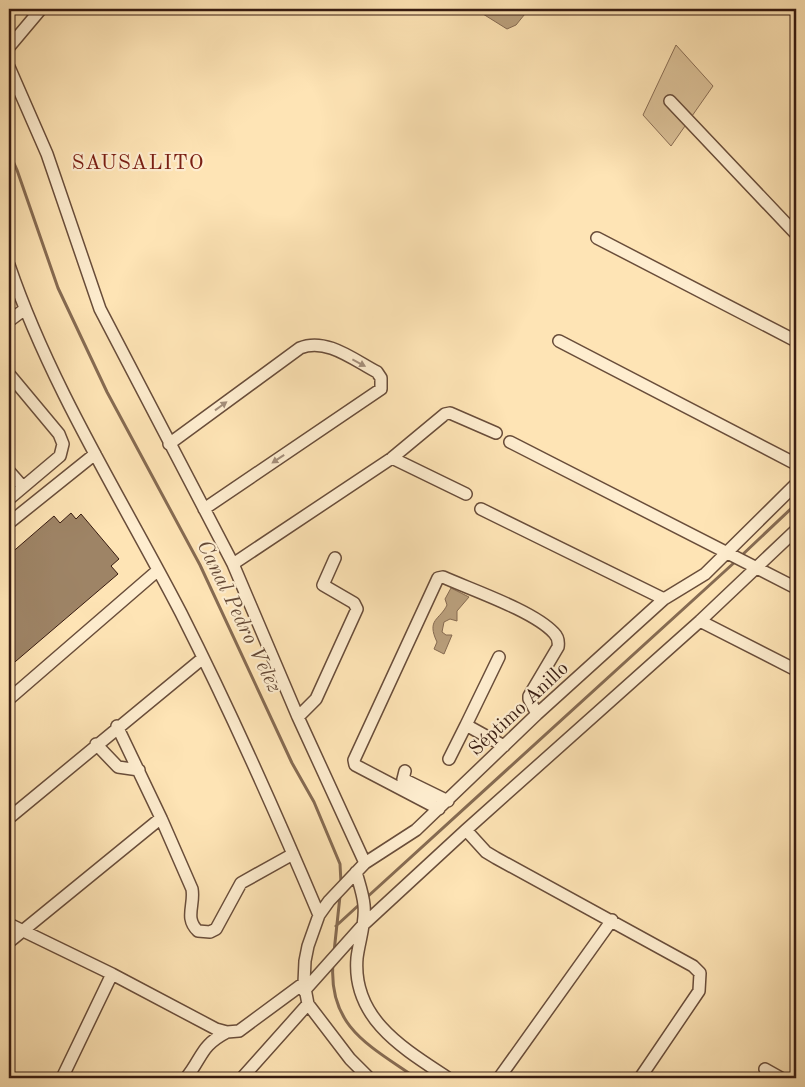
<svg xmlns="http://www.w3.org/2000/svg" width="805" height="1087" font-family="'Old Standard TT',serif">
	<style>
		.green { fill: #dcc299; stroke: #8a6e55 }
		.water { fill: #baa07d; stroke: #866b52 }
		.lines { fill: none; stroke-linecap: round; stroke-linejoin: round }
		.stream { stroke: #866b52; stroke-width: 3 }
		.building { fill: #9e8466; stroke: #371b11 }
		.minor-casing { stroke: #694d3a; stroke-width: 14 }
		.minor { stroke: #feedcf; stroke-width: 11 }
		.oneway { fill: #a48e7a }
		.labels { text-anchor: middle; stroke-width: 4.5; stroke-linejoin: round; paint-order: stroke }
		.street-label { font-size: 20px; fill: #371b11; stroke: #feedcf }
		.neighbourhood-label { font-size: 21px; letter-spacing: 1px; fill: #7a1f14; stroke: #feedcf }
		.water-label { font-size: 21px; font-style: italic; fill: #654a37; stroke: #feedcf }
	</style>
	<rect width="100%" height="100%" fill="#fee4b5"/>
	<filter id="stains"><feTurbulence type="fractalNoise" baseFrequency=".004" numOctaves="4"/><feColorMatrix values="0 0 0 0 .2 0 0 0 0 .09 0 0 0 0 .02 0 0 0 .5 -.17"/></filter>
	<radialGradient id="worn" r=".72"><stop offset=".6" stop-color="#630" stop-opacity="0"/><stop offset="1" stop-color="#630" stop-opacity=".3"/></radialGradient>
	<path class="green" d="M676 45 713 86 671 146 643 115Z"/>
	<path class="water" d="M475 9H529L516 25 507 29Z
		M451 588 469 597 457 611V621L450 619 444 622 442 632 446 635H452L444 654 434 649 437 642C426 619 440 620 447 605L445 599Z"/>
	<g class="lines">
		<path class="stream" d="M9 152 17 170 58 288 107 392 200 565 292 763 314 802 340 864 341 883
			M740 557 796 504
			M365 899 736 561
			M336 926 361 903
			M334 952 340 896
			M333 963C328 1027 370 1046 416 1078"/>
	</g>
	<path class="building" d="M71 513 76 519 81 514 119 559 111 566 118 574 9 667V555L54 516 60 523Z"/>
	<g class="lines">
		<defs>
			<path id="minor" d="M9 47 41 9
				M9 67 47 154 100 309 233 564 298 717 365 863
				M670 101 796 234
				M597 238 796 341
				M9 265C51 388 122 499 181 613 231 712 276 813 319 915
				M9 321 25 309
				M559 341 796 464
				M9 374 59 434 63 444 60 456 9 499
				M510 442 796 588
				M169 444 300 348C326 337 354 360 377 372L381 378V389L204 509
				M392 458 466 494
				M9 471 23 487
				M481 509 664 599
				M9 523 95 454
				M233 564 392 458 445 414 450 413 496 433
				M700 621 796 670
				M499 657 466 725 504 746
				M9 699 157 571
				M298 717 316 699 357 609 354 603 323 585 335 558
				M117 726 161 818 192 889C195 905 184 918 198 931L210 932 216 929 241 883 293 854
				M96 744 118 767 139 770
				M449 759 466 725
				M405 771 403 779 448 801
				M439 809 355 765 354 760 438 578 443 577C472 590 534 611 554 633 558 637 559 641 558 647L529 696V699L537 714
				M9 818 203 658
				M466 830 486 852 496 858 693 966 700 973 699 991 640 1078
				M356 872C359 883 363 894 364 905 366 923 359 941 357 958 352 1019 404 1049 448 1078
				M9 924 112 974 216 1029 227 1032 239 1031 304 983
				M9 942 161 818
				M304 991 363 925 466 830 700 621 796 530
				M765 1069 781 1078
				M62 1078 112 974
				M186 1078C203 1057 200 1046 227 1032
				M242 1078 308 1004
				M369 1078 350 1059 308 1004 304 983 305 961 308 946 319 915 329 901 365 863 416 830 537 714 664 599 705 574 796 484
				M499 1078 612 920"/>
		</defs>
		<use href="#minor" class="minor-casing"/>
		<use href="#minor" class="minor"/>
	</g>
	<defs><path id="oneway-solid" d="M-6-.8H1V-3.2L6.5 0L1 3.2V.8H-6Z" transform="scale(1.25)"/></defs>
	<g class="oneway">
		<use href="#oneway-solid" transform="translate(359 363) rotate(28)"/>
		<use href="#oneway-solid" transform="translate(221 406) rotate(-36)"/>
		<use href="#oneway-solid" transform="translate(278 459) rotate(146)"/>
	</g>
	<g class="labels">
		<g class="street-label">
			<text transform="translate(518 708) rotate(-43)" y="7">Séptimo Anillo</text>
		</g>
		<g class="neighbourhood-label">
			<text x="138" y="169">SAUSALITO</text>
		</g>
		<g class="water-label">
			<text transform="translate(240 616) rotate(64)" y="7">Canal Pedro Velez</text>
		</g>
	</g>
	<rect width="805" height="1087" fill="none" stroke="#fee4b5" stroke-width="30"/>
	<rect x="10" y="10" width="785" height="1067" fill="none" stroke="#371b11" stroke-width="2.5"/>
	<rect x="15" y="15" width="775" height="1057" fill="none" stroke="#371b11"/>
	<rect width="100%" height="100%" filter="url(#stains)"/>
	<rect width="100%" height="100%" fill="url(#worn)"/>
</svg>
